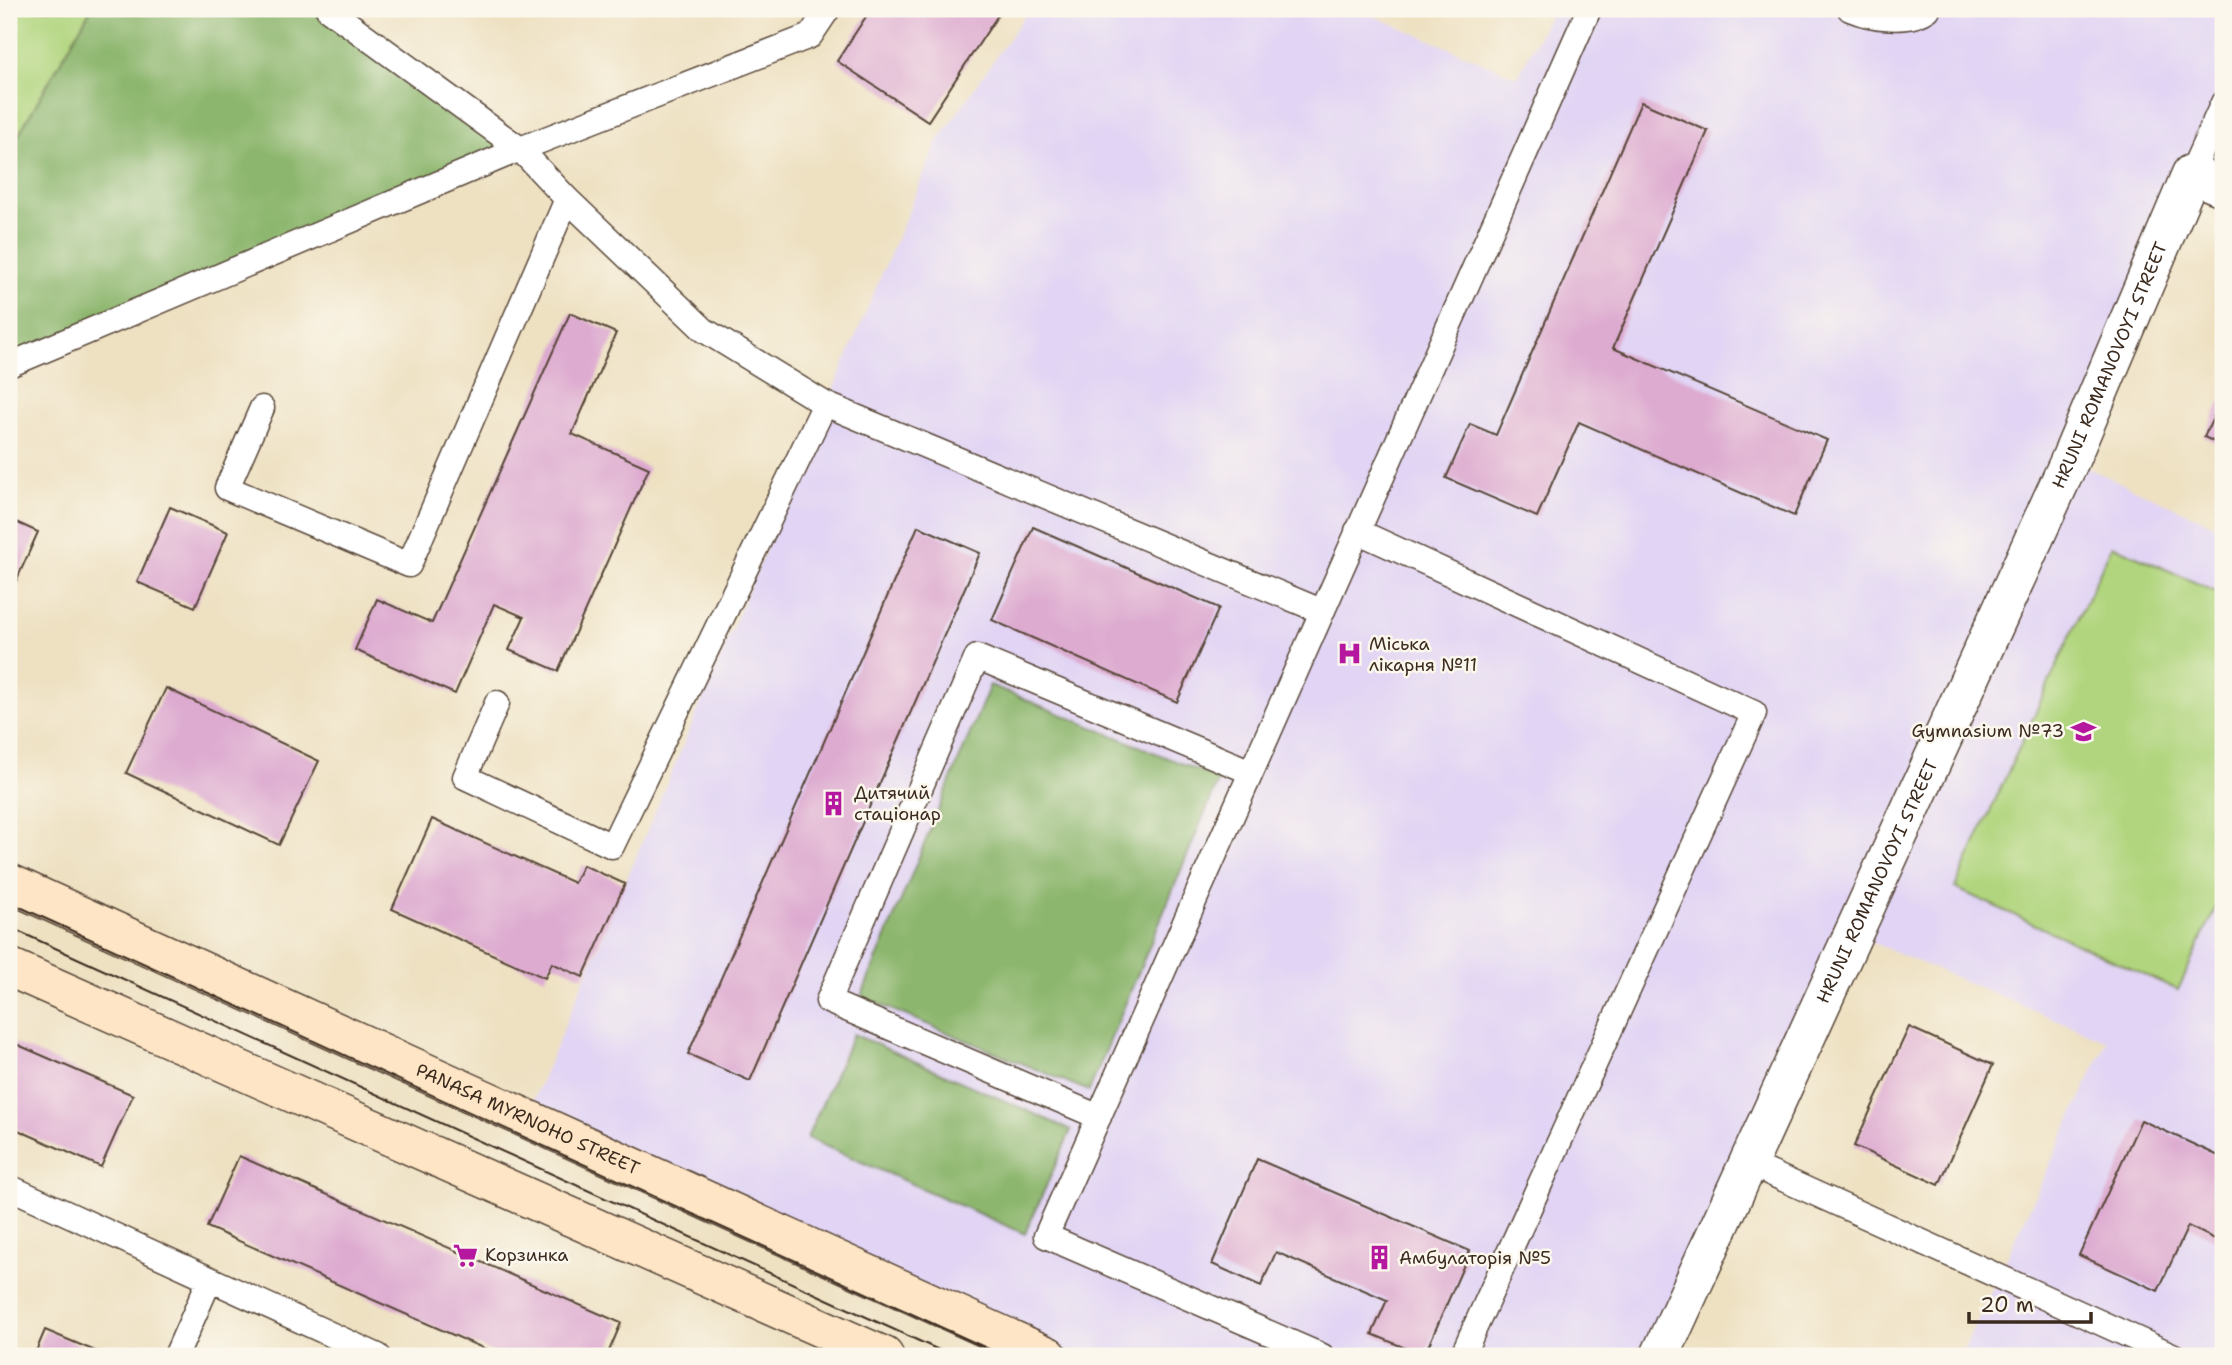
<svg xmlns="http://www.w3.org/2000/svg" width="2232" height="1365" font-family="'Shantell Sans',sans-serif">
	<style>
		.built { fill: #e1d4f4 }
		.green { fill: #b1d57e; stroke: #76804e; stroke-width: 2 }
		.forest { fill: #8cb66d; stroke: #647046; stroke-width: 2 }
		.building { fill: #ddaad0 }
		.lines { fill: none; stroke-linecap: round; stroke-linejoin: round }
		.service-casing { stroke: #564537; stroke-width: 27 }
		.minor-casing { stroke: #564537; stroke-width: 41 }
		.secondary-casing { stroke: #564537; stroke-width: 41 }
		.service { stroke: #fff; stroke-width: 24 }
		.minor { stroke: #fff; stroke-width: 38 }
		.secondary { stroke: #fde5c5; stroke-width: 38 }
		.tram { stroke: #3b2a1e; stroke-width: 2 }
		.labels { text-anchor: middle; stroke-width: 5; stroke-linejoin: round; paint-order: stroke }
		.street-label { font-size: 18px; fill: #3b2a1e; stroke: #fbf7ec }
		.poi-label { font-size: 18px; fill: #3b2a1e; stroke: #fbf7ec; text-anchor: start }
	</style>
	<rect width="100%" height="100%" fill="#fbf7ec"/>
	<filter id="ink" filterUnits="userSpaceOnUse"><feTurbulence type="fractalNoise" baseFrequency=".0143" numOctaves="2"/><feDisplacementMap in="SourceGraphic" scale="14" xChannelSelector="R" yChannelSelector="G"/><feConvolveMatrix kernelMatrix="1 2 1 2 8 2 1 2 1" color-interpolation-filters="sRGB"/></filter>
	<filter id="wash" filterUnits="userSpaceOnUse"><feTurbulence type="fractalNoise" baseFrequency=".00686" numOctaves="4" result="noise"/><feDisplacementMap in="SourceGraphic" scale="28" xChannelSelector="R" yChannelSelector="G"/><feGaussianBlur stdDeviation="1.57" result="paint"/><feColorMatrix in="noise" values="0 0 0 0 0 0 0 0 0 0 0 0 0 0 0 0 0 1.4 0 .05"/><feComposite in="paint" operator="in"/></filter>
	<g filter="url(#wash)">
		<rect width="100%" height="100%" fill="#eee1c2"/>
		<path class="built" d="M1029 9H1357L1517 77 1553 9H2223V187L2192 174 1659 1356H1048L525 1120 938 141Z
			M2070 460 2223 529V1356H1961L2107 1041 1852 934Z"/>
		<path class="green" d="M9 9H91L9 151Z
			M2112 545 2223 595V892L2178 990 1955 888Z"/>
		<path class="forest" d="M91 9H328L520 149 9 365V151Z
			M990 685 1219 779 1089 1091 861 997Z
			M853 1034 1071 1130 1025 1234 807 1138Z"/>
		<g id="blocks">
			<path class="building" d="M871 9H1002L928 121 837 61Z
				M1641 102 1708 131 1613 348 1827 440 1794 516 1579 422 1537 517 1446 478 1470 424 1496 435Z
				M570 313 616 333 572 434 649 468 558 671 509 650 524 617 494 604 455 694 355 650 377 599 432 623Z
				M2223 397V446L2204 437Z
				M170 507 228 532 195 607 137 582Z
				M9 519 38 532 9 597Z
				M918 526 980 553 750 1081 688 1054Z
				M1033 527 1219 608 1177 702 992 620Z
				M166 688 319 761 279 845 126 773Z
				M432 819 574 883 583 865 625 884 583 977 552 963 545 978 392 909Z
				M1909 1027 1993 1065 1939 1185 1854 1146Z
				M9 1041 133 1095 101 1167 9 1126Z
				M2141 1120 2223 1158V1243L2188 1226 2158 1291 2079 1255Z
				M239 1156 621 1323 607 1356H501L207 1227Z
				M1257 1159 1470 1251 1424 1356 1372 1334 1387 1300 1276 1252 1261 1286 1212 1264Z
				M45 1330 107 1356H34Z"/>
		</g>
	</g>
	<g filter="url(#ink)">
		<use href="#blocks" fill-opacity="0" stroke="#564537" stroke-width="2"/>
		<g class="lines">
			<defs>
				<path id="service" d="M328 9 520 149 567 199 704 330 825 404 1321 611
					M1850 9C1871 18 1910 23 1928 9
					M2191 174 2223 103
					M9 365 520 149 810 36 828 9
					M262 408 227 488 409 565 567 199
					M1357 531 1754 713 1462 1356
					M497 703 465 777 612 846 825 404
					M1099 1117 828 1001 977 657 1251 772
					M1748 1163 2174 1356
					M9 1187 378 1356
					M176 1356 210 1279
					M1322 1356 1046 1236 1589 9"/>
				<g id="minor">
					<path id="s1" d="M1660 1356 2070 460 2191 174 2223 187"/>
				</g>
				<g id="secondary">
					<path id="s2" d="M9 883 1048 1356"/>
					<path d="M9 967 884 1356"/>
				</g>
			</defs>
			<use href="#service" class="service-casing"/>
			<use href="#minor" class="minor-casing"/>
			<use href="#secondary" class="secondary-casing"/>
			<use href="#service" class="service"/>
			<use href="#minor" class="minor"/>
			<use href="#secondary" class="secondary"/>
			<path class="tram" d="M9 902 1004 1356
				M9 927 952 1356"/>
		</g>
	</g>
	<defs>
		<symbol id="hospital-bare" viewBox="-9 -9 18 18"><path d="M-5-5h3v3.5h4V-5h3V5h-3V1.5h-4V5h-3Z" fill="#b5179e" stroke="#fbf7ec" stroke-width="2.5" paint-order="stroke"/></symbol>
		<symbol id="school-bare" viewBox="-9 -9 18 18"><path d="M0-5L7-2L0 1L-7-2ZM-4 1L0 2.5L4 1V4Q0 6-4 4Z" fill="#b5179e" stroke="#fbf7ec" stroke-width="2.5" paint-order="stroke"/></symbol>
		<symbol id="building-bare" viewBox="-9 -9 18 18"><path d="M-4-6H4V6H1V3H-1V6H-4ZM-2.5-4.3h1.7v1.8h-1.7ZM.8-4.3h1.7v1.8H.8ZM-2.5-1h1.7V.8h-1.7ZM.8-1h1.7V.8H.8Z" fill="#b5179e" stroke="#fbf7ec" stroke-width="2.5" paint-order="stroke"/></symbol>
		<symbol id="supermarket-bare" viewBox="-9 -9 18 18"><path d="M-6-5.5h2.5l.6 2H6L4.5 2H-2.5L-4.4-4H-6ZM-1.5 3.2a1.3 1.3 0 1 0 .1 0ZM3 3.2a1.3 1.3 0 1 0 .1 0Z" fill="#b5179e" stroke="#fbf7ec" stroke-width="2.5" paint-order="stroke"/></symbol>
	</defs>
	<g fill-rule="evenodd">
		<use href="#hospital-bare" x="1332" y="636" width="35" height="35"/>
		<use href="#school-bare" x="2066" y="714" width="35" height="35"/>
		<use href="#building-bare" x="816" y="786" width="35" height="35"/>
		<use href="#supermarket-bare" x="448" y="1238" width="35" height="35"/>
		<use href="#building-bare" x="1362" y="1240" width="35" height="35"/>
	</g>
	<g class="labels">
		<g class="street-label">
			<text dy="6" stroke="none"><textPath href="#s1" startOffset="1088">HRUNI ROMANOVOYI STREET</textPath></text>
			<text dy="6" stroke="none"><textPath href="#s1" startOffset="522">HRUNI ROMANOVOYI STREET</textPath></text>
			<text dy="6" stroke="none"><textPath href="#s2" startOffset="570">PANASA MYRNOHO STREET</textPath></text>
		</g>
		<g class="poi-label">
			<text x="1369" y="650">Міська<tspan x="1369" dy="21">лікарня №11</tspan></text>
			<text x="2064" y="737" text-anchor="end">Gymnasium №73</text>
			<text x="854" y="799">Дитячий<tspan x="854" dy="21">стаціонар</tspan></text>
			<text x="485" y="1261">Корзинка</text>
			<text x="1399" y="1264">Амбулаторія №5</text>
		</g>
	</g>
	<rect width="2232" height="1365" fill="none" stroke="#fbf7ec" stroke-width="35"/>
	<path d="M1969 1312v10h122v-10" fill="none" stroke="#3b2a1e" stroke-width="3.5"/>
	<text x="1980" y="1312" font-size="21" fill="#3b2a1e" stroke="#fbf7ec" stroke-width="5" paint-order="stroke">20 m</text>
</svg>
